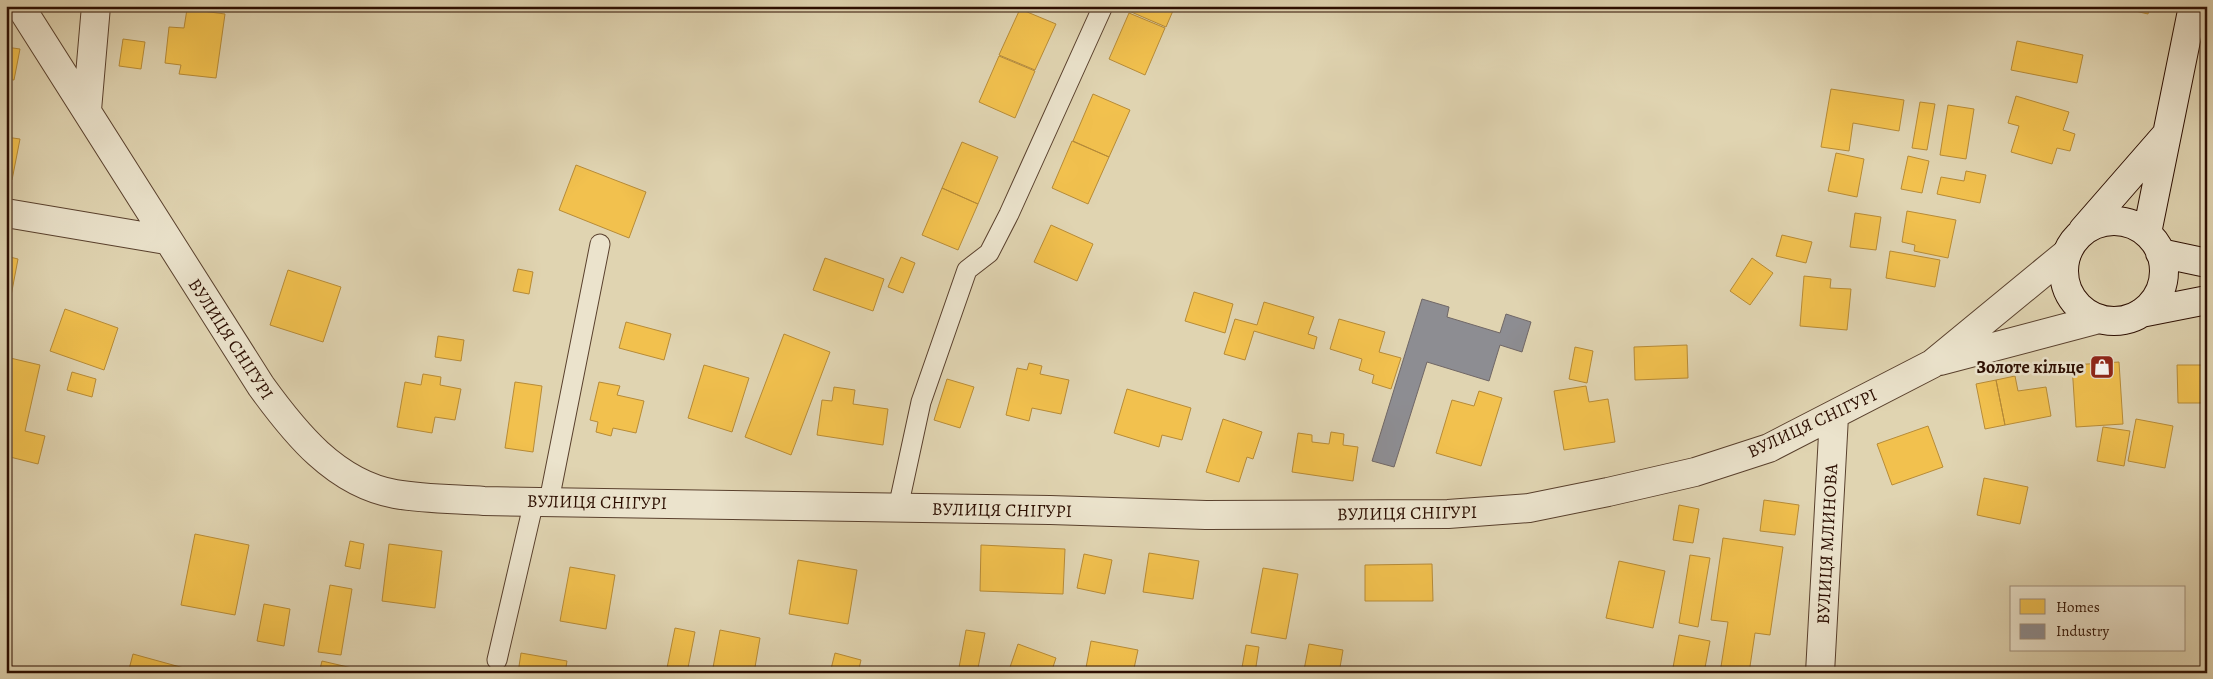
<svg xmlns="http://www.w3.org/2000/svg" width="2213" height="679" font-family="Alegreya,serif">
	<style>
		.homes { fill: #f2c14e; stroke: #b78b37 }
		.industry { fill: #8d8d92; stroke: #706766 }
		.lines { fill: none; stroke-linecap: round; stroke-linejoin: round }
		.lane-casing { stroke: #59402d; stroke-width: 21 }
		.street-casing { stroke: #59402d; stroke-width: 30 }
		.secondary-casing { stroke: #2c0e01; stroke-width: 30 }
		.lane { stroke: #ebe3cc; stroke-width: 19 }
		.street { stroke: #ebe3cc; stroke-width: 28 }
		.secondary { stroke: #ebe3cc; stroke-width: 28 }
		.labels { text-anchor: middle; stroke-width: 5; stroke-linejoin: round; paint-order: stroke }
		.street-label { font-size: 18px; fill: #2c0e01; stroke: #ebe3cc }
		.poi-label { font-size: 18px; font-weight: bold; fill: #2c0e01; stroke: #ebe3cc; text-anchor: end }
	</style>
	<rect width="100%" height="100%" fill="#e0d4b1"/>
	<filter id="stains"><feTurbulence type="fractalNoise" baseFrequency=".004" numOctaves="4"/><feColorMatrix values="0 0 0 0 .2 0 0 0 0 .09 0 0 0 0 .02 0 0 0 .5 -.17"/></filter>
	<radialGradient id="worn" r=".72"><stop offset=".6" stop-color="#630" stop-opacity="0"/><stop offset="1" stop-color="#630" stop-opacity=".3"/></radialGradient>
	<path class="homes" d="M1132 6H1175L1166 27 1129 11Z
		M2114 6H2150L2148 14Z
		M187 9 225 14 216 78 179 74 181 65 165 63 169 27 184 28Z
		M1020 9 1056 24 1035 70 999 55Z
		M1129 13 1165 28 1145 75 1109 59Z
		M123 39 145 42 141 69 119 66Z
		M2017 41 2083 55 2077 83 2011 70Z
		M6 47 20 49 14 80 6 79Z
		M999 56 1035 71 1015 118 979 102Z
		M1831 89 1904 100 1899 131 1853 123 1849 151 1821 147Z
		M1093 94 1130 110 1109 157 1073 141Z
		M2016 96 2069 112 2063 130 2075 134 2070 151 2057 148 2052 164 2011 152 2019 126 2008 123Z
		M1920 102 1935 104 1927 150 1912 148Z
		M1948 105 1974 109 1966 159 1940 155Z
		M6 137 20 139 12 180 6 178Z
		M1072 141 1109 157 1088 204 1052 188Z
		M962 142 998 157 978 204 942 188Z
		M1836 153 1864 159 1857 197 1828 191Z
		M1908 156 1929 161 1922 193 1901 189Z
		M576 165 646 192 629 238 559 210Z
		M1966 171 1986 175 1980 203 1937 194 1941 177 1964 181Z
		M942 188 978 204 958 250 922 235Z
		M1907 211 1956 220 1948 258 1914 251 1915 245 1902 242Z
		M1855 213 1881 217 1876 250 1850 247Z
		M1051 225 1093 244 1077 281 1034 262Z
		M1782 235 1812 242 1806 263 1776 256Z
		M1890 251 1940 260 1935 287 1886 278Z
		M6 256 18 259 11 296 6 295Z
		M901 257 915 263 903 293 888 287Z
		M825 258 884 279 873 311 813 290Z
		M1752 258 1773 273 1750 305 1730 291Z
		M518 269 533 272 529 294 513 291Z
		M288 270 341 287 323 342 270 325Z
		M1804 276 1831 279 1830 288 1851 289 1847 330 1800 326Z
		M1194 292 1233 304 1225 333 1185 321Z
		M1264 302 1314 317 1308 334 1317 337 1314 349 1254 331 1245 360 1224 354 1235 319 1257 325Z
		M65 309 118 328 104 370 50 351Z
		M1339 319 1385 332 1379 352 1401 358 1391 389 1372 383 1374 375 1359 370 1362 359 1330 349Z
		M626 322 671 334 664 360 619 348Z
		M784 334 830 352 791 455 745 437Z
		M438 336 464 340 461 361 435 357Z
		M1687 345 1688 378 1635 380 1634 347Z
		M1575 347 1593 351 1587 383 1569 379Z
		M6 357 40 365 25 431 45 436 38 464 6 456Z
		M2119 362 2123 424 2076 427 2072 365Z
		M1029 363 1042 366 1040 374 1069 380 1061 414 1032 408 1029 421 1006 415 1017 368 1027 370Z
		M704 365 749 378 732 432 688 418Z
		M2177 365H2207V403H2178Z
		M72 372 96 379 92 397 67 390Z
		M423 374 441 377 440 385 461 389 455 420 435 417 432 433 397 427 405 382 421 385Z
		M2015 376 2018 391 2046 387 2051 416 2005 425 1996 380Z
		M947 379 974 387 960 428 934 420Z
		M1996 380 2005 425 1985 429 1976 384Z
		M515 382 542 386 533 452 505 448Z
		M599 382 620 386 617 395 644 401 636 433 613 428 611 436 596 432 598 422 590 420Z
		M1586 386 1589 402 1608 399 1615 442 1564 450 1554 391Z
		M834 387 855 390 853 404 888 409 883 445 817 435 822 400 832 401Z
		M1127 389 1191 408 1182 440 1162 435 1159 447 1114 433Z
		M1479 391 1502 398 1481 466 1436 453 1452 400 1474 406Z
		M1223 419 1262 432 1253 459 1247 457 1239 482 1206 472Z
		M2136 419 2173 426 2165 468 2128 461Z
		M1928 426 1943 467 1892 485 1877 444Z
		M2103 427 2130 431 2124 466 2097 461Z
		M1331 432 1344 434 1343 445 1358 447 1353 481 1292 472 1298 433 1312 435V442L1329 444Z
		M1984 478 2028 487 2020 524 1977 515Z
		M1764 500 1799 505 1795 535 1760 531Z
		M2207 502V532H2202Z
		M1679 505 1699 509 1693 543 1673 540Z
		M195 534 249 545 235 615 181 605Z
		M1723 538 1783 547 1770 635 1755 633 1749 673H1720L1728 622 1711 620Z
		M350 541 364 544 360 569 345 566Z
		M389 544 442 551 435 608 382 601Z
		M981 545 1065 549 1063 594 980 591Z
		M1149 553 1199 561 1193 599 1143 592Z
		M1084 554 1112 560 1105 594 1077 588Z
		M1690 555 1710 558 1698 627 1679 623Z
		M798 560 857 570 848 624 789 614Z
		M1619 561 1665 571 1653 628 1606 618Z
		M1432 564 1433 601H1365V565Z
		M570 567 615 575 606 629 560 621Z
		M1263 568 1298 574 1286 639 1251 633Z
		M330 585 352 589 341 655 318 652Z
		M264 604 290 609 284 646 257 641Z
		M675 628 695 632 687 673H666Z
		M720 630 760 638 754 673H712Z
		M966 630 985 633 977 673H958Z
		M1679 635 1710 641 1704 673H1672Z
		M1091 641 1138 650 1133 673H1085Z
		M1018 644 1056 658 1051 673H1008Z
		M1309 644 1343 650 1339 673 1304 670Z
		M1246 645 1259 647 1255 673H1241Z
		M521 653 567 661 565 673H518Z
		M835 653 861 660 858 673H830Z
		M133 654 202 673H128Z
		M322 661 365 671V673H319Z"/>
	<path class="industry" d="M1422 299 1449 307 1447 317 1500 333 1506 314 1531 322 1522 352 1500 345 1489 381 1427 362 1394 467 1372 461Z"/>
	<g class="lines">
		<defs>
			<path id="lane" d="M549 501 600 244
				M898 508 921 402 967 270 989 253 1009 214 1103 6
				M497 660 534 501"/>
			<path id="street" d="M20 6 261 386C295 433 335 483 395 494 424 499 455 499 484 501L1050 510 1206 515 1448 514 1529 508 1608 492 1695 472 1769 448 1932 364 2067 253
				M87 110 96 6
				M6 213 166 240
				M1940 361 2099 319
				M1820 673 1834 416"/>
			<path id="secondary" d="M2064 271a50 50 0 1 1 100 0a50 50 0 1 1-100 0Z
				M2083 230 2165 136
				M2147 233 2193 6
				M2160 253 2207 263
				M2141 313 2207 300"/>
		</defs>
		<use href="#lane" class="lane-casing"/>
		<use href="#street" class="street-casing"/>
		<use href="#secondary" class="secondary-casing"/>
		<use href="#lane" class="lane"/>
		<use href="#street" class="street"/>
		<use href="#secondary" class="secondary"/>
	</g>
	<defs>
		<symbol id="shop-square" viewBox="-11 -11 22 22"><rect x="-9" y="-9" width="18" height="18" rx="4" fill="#8f2418" stroke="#ebe3cc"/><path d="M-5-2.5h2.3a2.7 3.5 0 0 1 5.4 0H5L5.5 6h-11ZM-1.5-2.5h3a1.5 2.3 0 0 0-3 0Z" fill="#fff"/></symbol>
	</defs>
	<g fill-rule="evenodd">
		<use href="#shop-square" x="2088" y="353" width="28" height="28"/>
	</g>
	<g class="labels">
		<g class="street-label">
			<text transform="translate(231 339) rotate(57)" y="6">ВУЛИЦЯ СНІГУРІ</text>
			<text transform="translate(1812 423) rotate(-25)" y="6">ВУЛИЦЯ СНІГУРІ</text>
			<text transform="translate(597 502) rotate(1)" y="6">ВУЛИЦЯ СНІГУРІ</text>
			<text transform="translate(1002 510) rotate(1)" y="6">ВУЛИЦЯ СНІГУРІ</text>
			<text transform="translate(1407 513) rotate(-1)" y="6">ВУЛИЦЯ СНІГУРІ</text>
			<text transform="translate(1827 544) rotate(-87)" y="6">ВУЛИЦЯ МЛИНОВА</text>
		</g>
		<g class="poi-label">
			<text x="2084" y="373">Золоте кільце</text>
		</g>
	</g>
	<rect width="2213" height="679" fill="none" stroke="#e0d4b1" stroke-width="25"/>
	<rect x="8" y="8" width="2198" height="664" fill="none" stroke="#2c0e01" stroke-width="2.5"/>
	<rect x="12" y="12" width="2188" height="654" fill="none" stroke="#2c0e01"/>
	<rect x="2010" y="586" width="175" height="65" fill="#ebe3cc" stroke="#9f8e7b"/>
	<rect x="2020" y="599" width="25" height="15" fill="#f2c14e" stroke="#9f8e7b"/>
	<text x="2056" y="612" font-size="15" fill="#2c0e01">Homes</text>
	<rect x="2020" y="624" width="25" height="15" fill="#8d8d92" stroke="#9f8e7b"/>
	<text x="2056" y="636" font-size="15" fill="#2c0e01">Industry</text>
	<rect width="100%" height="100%" filter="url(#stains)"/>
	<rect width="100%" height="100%" fill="url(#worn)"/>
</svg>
